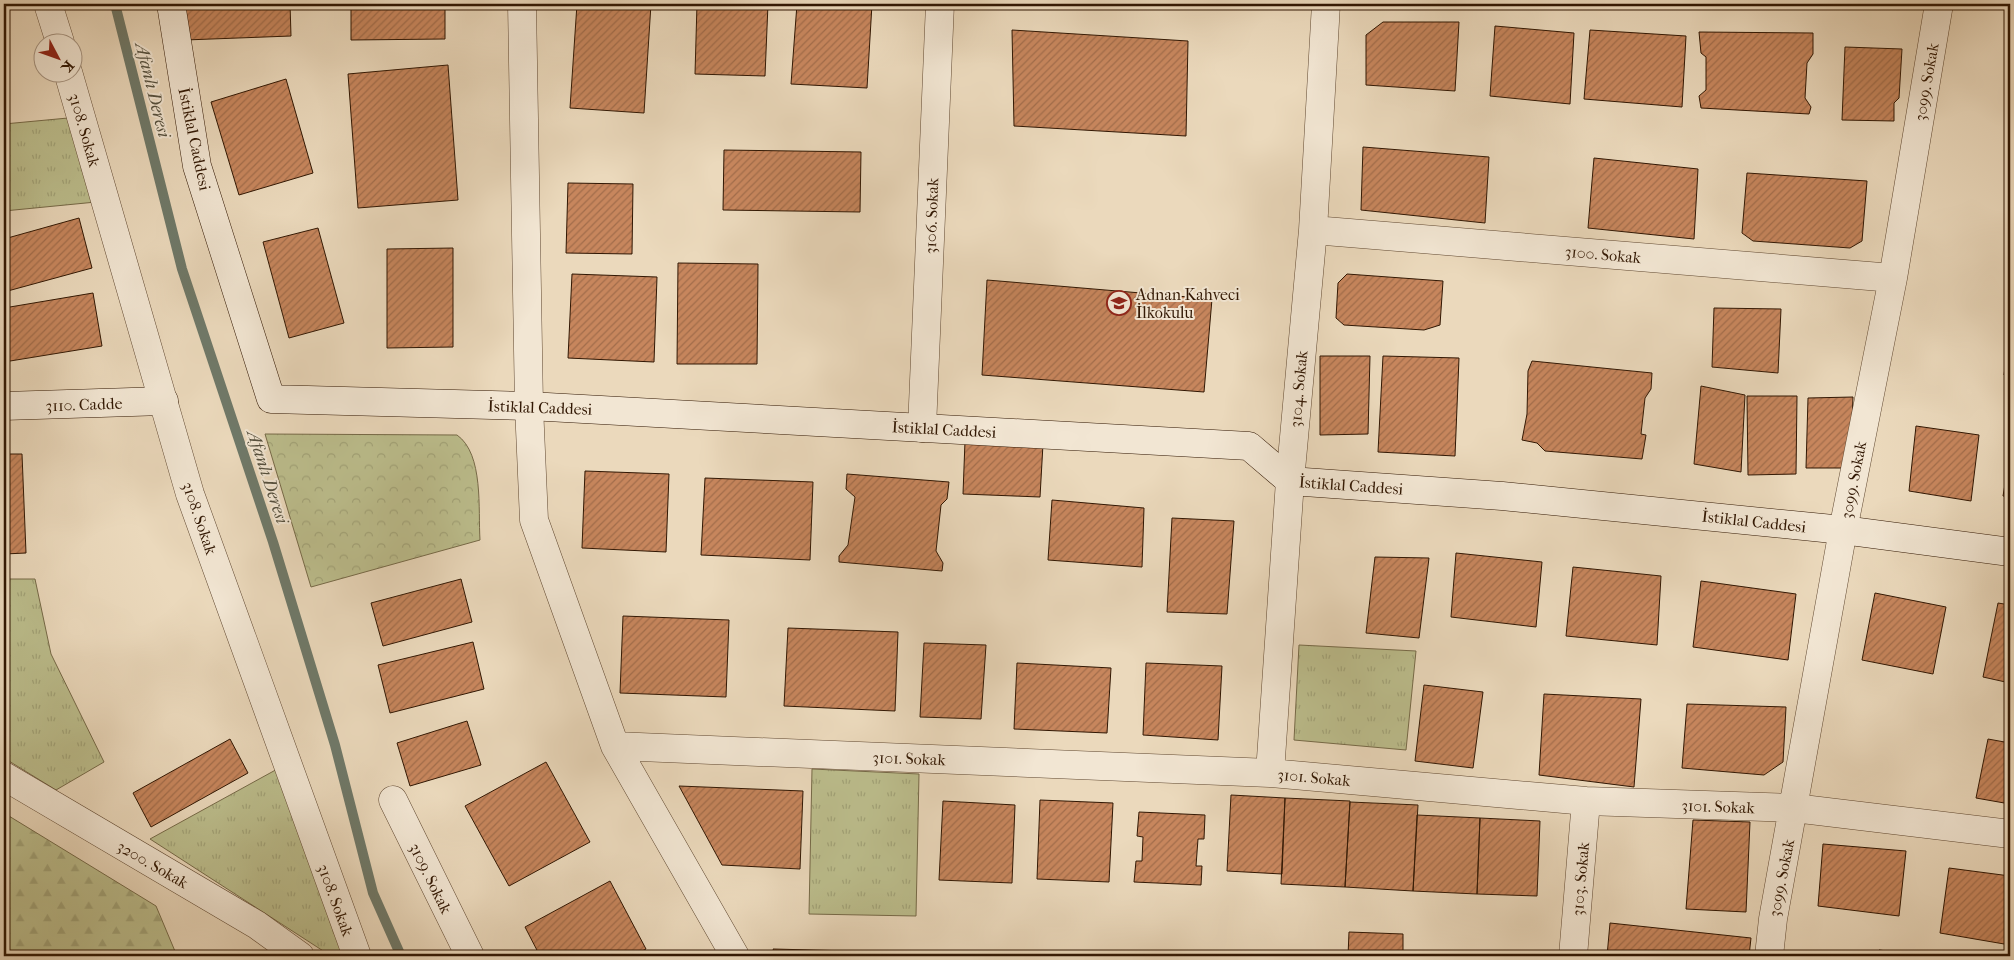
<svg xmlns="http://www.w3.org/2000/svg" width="2014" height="960" font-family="'IM FELL French Canon',serif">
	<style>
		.grass { fill: url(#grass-tufts); stroke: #766a48 }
		.forest { fill: url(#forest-firs); stroke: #766a48 }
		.park { fill: url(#park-crowns); stroke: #766a48 }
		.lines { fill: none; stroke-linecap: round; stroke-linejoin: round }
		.stream { stroke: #6f7969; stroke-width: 10 }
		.building { fill: url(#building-hatch); stroke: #311703 }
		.street-casing { stroke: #604831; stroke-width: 29 }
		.secondary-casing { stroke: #311703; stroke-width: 29 }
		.street { stroke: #f2e6d3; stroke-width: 28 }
		.secondary { stroke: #f2e6d3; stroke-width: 28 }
		.labels { text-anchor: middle; stroke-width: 4; stroke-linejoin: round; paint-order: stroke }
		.street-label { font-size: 16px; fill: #311703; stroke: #f2e6d3 }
		.poi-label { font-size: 16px; fill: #311703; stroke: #f2e6d3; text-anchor: start }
		.water-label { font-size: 18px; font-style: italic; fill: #55503e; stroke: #f2e6d3 }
	</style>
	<defs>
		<pattern id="grass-tufts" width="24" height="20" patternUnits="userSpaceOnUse" patternTransform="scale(1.25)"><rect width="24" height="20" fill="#bcbe8d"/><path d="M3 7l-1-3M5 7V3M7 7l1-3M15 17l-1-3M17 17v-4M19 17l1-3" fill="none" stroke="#a2a378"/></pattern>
		<pattern id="forest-firs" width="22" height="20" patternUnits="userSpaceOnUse" patternTransform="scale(1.25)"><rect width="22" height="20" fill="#bcbe8d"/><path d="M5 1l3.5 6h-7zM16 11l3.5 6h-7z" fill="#a2a378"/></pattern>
		<pattern id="park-crowns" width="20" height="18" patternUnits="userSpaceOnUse" patternTransform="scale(1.25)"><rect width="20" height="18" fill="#bcbe8d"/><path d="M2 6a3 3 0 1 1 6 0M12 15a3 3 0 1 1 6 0" fill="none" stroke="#a2a378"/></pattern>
		<pattern id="building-hatch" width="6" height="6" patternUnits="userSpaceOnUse" patternTransform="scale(1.25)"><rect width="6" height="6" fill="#c7865d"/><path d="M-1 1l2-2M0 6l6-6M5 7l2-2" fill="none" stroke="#a26d4b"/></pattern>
	</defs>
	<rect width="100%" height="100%" fill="#ebd9bc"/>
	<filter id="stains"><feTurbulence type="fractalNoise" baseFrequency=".004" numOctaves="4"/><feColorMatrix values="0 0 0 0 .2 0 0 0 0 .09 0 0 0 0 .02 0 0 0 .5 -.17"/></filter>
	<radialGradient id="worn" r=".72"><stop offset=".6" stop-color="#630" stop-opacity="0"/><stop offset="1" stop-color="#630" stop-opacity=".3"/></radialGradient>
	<path class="grass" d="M68 118 96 202 4 211V124Z
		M4 579H35L51 654 104 762 56 790 4 758Z
		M1299 645 1416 651 1406 750 1294 740Z
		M281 767 345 956H331L150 839Z
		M812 769 919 774 916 916 809 914Z"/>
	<path class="forest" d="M4 813 156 906 177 956H4Z"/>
	<path class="park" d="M265 434 457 435C484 454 478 510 480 540L311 587Z"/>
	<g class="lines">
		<path class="stream" d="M115 4 182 269 273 542 335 745 373 893 401 956"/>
	</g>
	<path class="building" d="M184 4H290L291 36 185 40Z
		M351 4H445V39L351 40Z
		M577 4H651L644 113 570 108Z
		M697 4H768L765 76 695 74Z
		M797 4H872L867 88 791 84Z
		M1383 22H1459L1455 91 1366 85V35Z
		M1495 26 1574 33 1570 104 1490 96Z
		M1012 30 1188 41 1186 136 1014 126Z
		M1590 30 1686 36 1682 107 1584 99Z
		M1699 32 1813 33V54L1807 63 1805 98 1811 107 1809 114 1701 108 1699 96 1706 90V57L1701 53Z
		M1845 47 1902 49 1899 98 1894 103V121L1842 120Z
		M448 65 458 200 358 208 348 74Z
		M286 79 313 173 239 195 211 102Z
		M1363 147 1489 157 1485 223 1361 210Z
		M724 150 861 152 860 212 723 210Z
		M1594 158 1698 169 1694 239 1588 228Z
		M1747 173 1867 181 1862 241 1850 248 1753 241 1742 233Z
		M568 183 633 184 632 254 566 253Z
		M79 218 92 268 4 292V239Z
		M318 228 344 323 289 338 263 242Z
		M453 248V347L387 348V249Z
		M678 263 758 264 757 364H677Z
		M572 274 657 277 654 362 568 358Z
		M1347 274 1443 281 1440 325 1424 330 1344 325 1336 318 1338 283Z
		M987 280 1212 299 1204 392 982 375Z
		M93 293 102 346 4 362V308Z
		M1714 308 1781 309 1778 373 1712 367Z
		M2010 329V376L2004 375Z
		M1320 356H1370L1368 434 1320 435Z
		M1383 356 1459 358 1455 456 1378 452Z
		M1532 361 1652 373 1651 389 1645 398 1641 434 1646 435 1642 459 1545 451 1537 443 1522 440 1527 414 1528 371Z
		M1701 386 1745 395 1741 472 1694 464Z
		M1747 396H1797L1796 474 1748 475Z
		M1853 397 1850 468H1806L1808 398Z
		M1916 426 1979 435 1971 501 1909 491Z
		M965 441 1043 444 1040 497 963 494Z
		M4 454H22L26 553 4 554Z
		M2010 455V497L2003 496Z
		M585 471 669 474 666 552 582 548Z
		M847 474 949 482 947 499 941 505 936 551 943 563 942 571 839 562V556L848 545 855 497 846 489Z
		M705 478 813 482 810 560 701 555Z
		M1052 500 1144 508 1142 567 1048 560Z
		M1172 518 1234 521 1227 614 1167 612Z
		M1456 553 1542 562 1536 627 1451 617Z
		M1375 557 1429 558 1419 638 1366 633Z
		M1573 567 1661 576 1657 645 1566 636Z
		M461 579 472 622 383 646 371 603Z
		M1701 581 1796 594 1788 660 1693 647Z
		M1875 593 1946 607 1933 674 1862 660Z
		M1998 603 2010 605V683L1983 677Z
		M623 616 729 620 726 697 620 693Z
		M788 628 898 632 895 711 784 706Z
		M473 642 484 689 390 713 378 665Z
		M924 643 986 645 981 719 920 717Z
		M1017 663 1111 668 1107 733 1014 729Z
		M1146 663 1222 666 1218 740 1143 735Z
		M1424 685 1483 692 1473 768 1415 761Z
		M1544 694 1641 699 1634 787 1539 775Z
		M1687 704 1786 707 1783 762 1764 775 1682 768Z
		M467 721 481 765 410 786 397 743Z
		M230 739 248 773 151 827 133 793Z
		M1988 739 2010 743V804L1976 798Z
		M546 762 590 842 509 886 465 806Z
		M679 786 803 791 800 869 722 865Z
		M1231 795 1285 798 1282 874 1227 871Z
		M1285 798 1350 801 1345 887 1281 884Z
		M1040 800 1113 803 1109 882 1037 879Z
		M943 801 1015 805 1012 883 939 880Z
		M1350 802 1418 805 1413 891 1345 887Z
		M1139 812 1205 815 1204 839H1198L1196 866H1202L1201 885 1134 882 1136 861H1142L1143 837 1137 836Z
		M1417 815 1480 818 1477 894 1413 891Z
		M1480 818 1540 821 1537 896 1477 894Z
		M1693 820 1750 822 1746 912 1686 909Z
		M1823 844 1906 851 1899 916 1818 906Z
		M1949 868 2010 876V945L1940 933Z
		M610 881 646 949 632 956H540L525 927Z
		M1610 923 1751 938 1749 956H1607Z
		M1349 932 1403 934V956H1348Z
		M773 949 890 952 889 956H776Z
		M1879 950 1927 956H1879Z"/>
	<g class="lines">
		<defs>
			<path id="street" d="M48 4 60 42
				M522 4 529 406 534 520 615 746 735 956
				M68 72 190 494 357 956
				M1313 230 1893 278
				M922 428 940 4
				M615 746 1270 773 1586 801 1794 808 2010 834
				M1270 773 1290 481 1313 230 1326 4
				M4 776 257 925 300 956
				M393 800 470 956
				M1573 956 1586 801
				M1769 956 1773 919 1843 530 1893 278 1939 4"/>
			<path id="secondary" d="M171 4 197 166 271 399 529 406 1249 446 1290 481 1502 496 1843 530 2010 552
				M4 406 164 401"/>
		</defs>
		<use href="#street" class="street-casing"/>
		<use href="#secondary" class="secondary-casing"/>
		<use href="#street" class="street"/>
		<use href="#secondary" class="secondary"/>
	</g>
	<defs>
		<symbol id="school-ring" viewBox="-11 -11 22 22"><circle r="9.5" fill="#f2e6d3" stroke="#8f2418" stroke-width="1.5"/><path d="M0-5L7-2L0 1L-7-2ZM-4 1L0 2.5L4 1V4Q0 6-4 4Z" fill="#8f2418"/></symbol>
	</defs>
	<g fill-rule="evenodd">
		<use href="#school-ring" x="1105" y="289" width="28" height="28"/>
	</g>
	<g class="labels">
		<g class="street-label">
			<text transform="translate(1926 82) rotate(-80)" y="6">3099. Sokak</text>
			<text transform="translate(85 130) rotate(74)" y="6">3108. Sokak</text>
			<text transform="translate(195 139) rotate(78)" y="6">İstiklal Caddesi</text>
			<text transform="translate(931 216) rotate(-88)" y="6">3106. Sokak</text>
			<text transform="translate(1603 254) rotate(5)" y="6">3100. Sokak</text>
			<text transform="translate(1298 389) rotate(-85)" y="6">3104. Sokak</text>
			<text transform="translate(84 404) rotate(-2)" y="6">3110. Cadde</text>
			<text transform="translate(540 407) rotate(2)" y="6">İstiklal Caddesi</text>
			<text transform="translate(944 429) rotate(3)" y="6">İstiklal Caddesi</text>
			<text transform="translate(1853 480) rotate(-79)" y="6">3099. Sokak</text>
			<text transform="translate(1351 485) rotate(4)" y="6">İstiklal Caddesi</text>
			<text transform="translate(200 518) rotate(71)" y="6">3108. Sokak</text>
			<text transform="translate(1754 521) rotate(6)" y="6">İstiklal Caddesi</text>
			<text transform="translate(909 758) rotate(2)" y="6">3101. Sokak</text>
			<text transform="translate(1314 777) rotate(5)" y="6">3101. Sokak</text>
			<text transform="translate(1718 806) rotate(2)" y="6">3101. Sokak</text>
			<text transform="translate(153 864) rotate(30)" y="6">3200. Sokak</text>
			<text transform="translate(431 878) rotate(64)" y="6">3109. Sokak</text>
			<text transform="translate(1781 878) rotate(-79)" y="6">3099. Sokak</text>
			<text transform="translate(1580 879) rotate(-85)" y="6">3103. Sokak</text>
			<text transform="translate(336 900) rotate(70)" y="6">3108. Sokak</text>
		</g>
		<g class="poi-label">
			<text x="1136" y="300">Adnan Kahveci<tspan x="1136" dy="18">İlkokulu</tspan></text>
		</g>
		<g class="water-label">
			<text transform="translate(153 90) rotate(76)" y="6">Afanlı Deresi</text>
			<text transform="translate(268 477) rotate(72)" y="6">Afanlı Deresi</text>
		</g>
	</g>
	<rect width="2014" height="960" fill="none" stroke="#ebd9bc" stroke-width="20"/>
	<rect x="5" y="5" width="2004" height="950" fill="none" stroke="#311703" stroke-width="2.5"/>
	<rect x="10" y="10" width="1994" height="940" fill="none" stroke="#311703"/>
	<g transform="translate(58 58) rotate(131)"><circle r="24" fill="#f2e6d3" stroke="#a59380"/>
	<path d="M0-4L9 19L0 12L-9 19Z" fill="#8f2418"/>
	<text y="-8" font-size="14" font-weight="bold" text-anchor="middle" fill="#311703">K</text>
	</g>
	<rect width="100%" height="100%" filter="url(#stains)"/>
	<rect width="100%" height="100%" fill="url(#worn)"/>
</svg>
